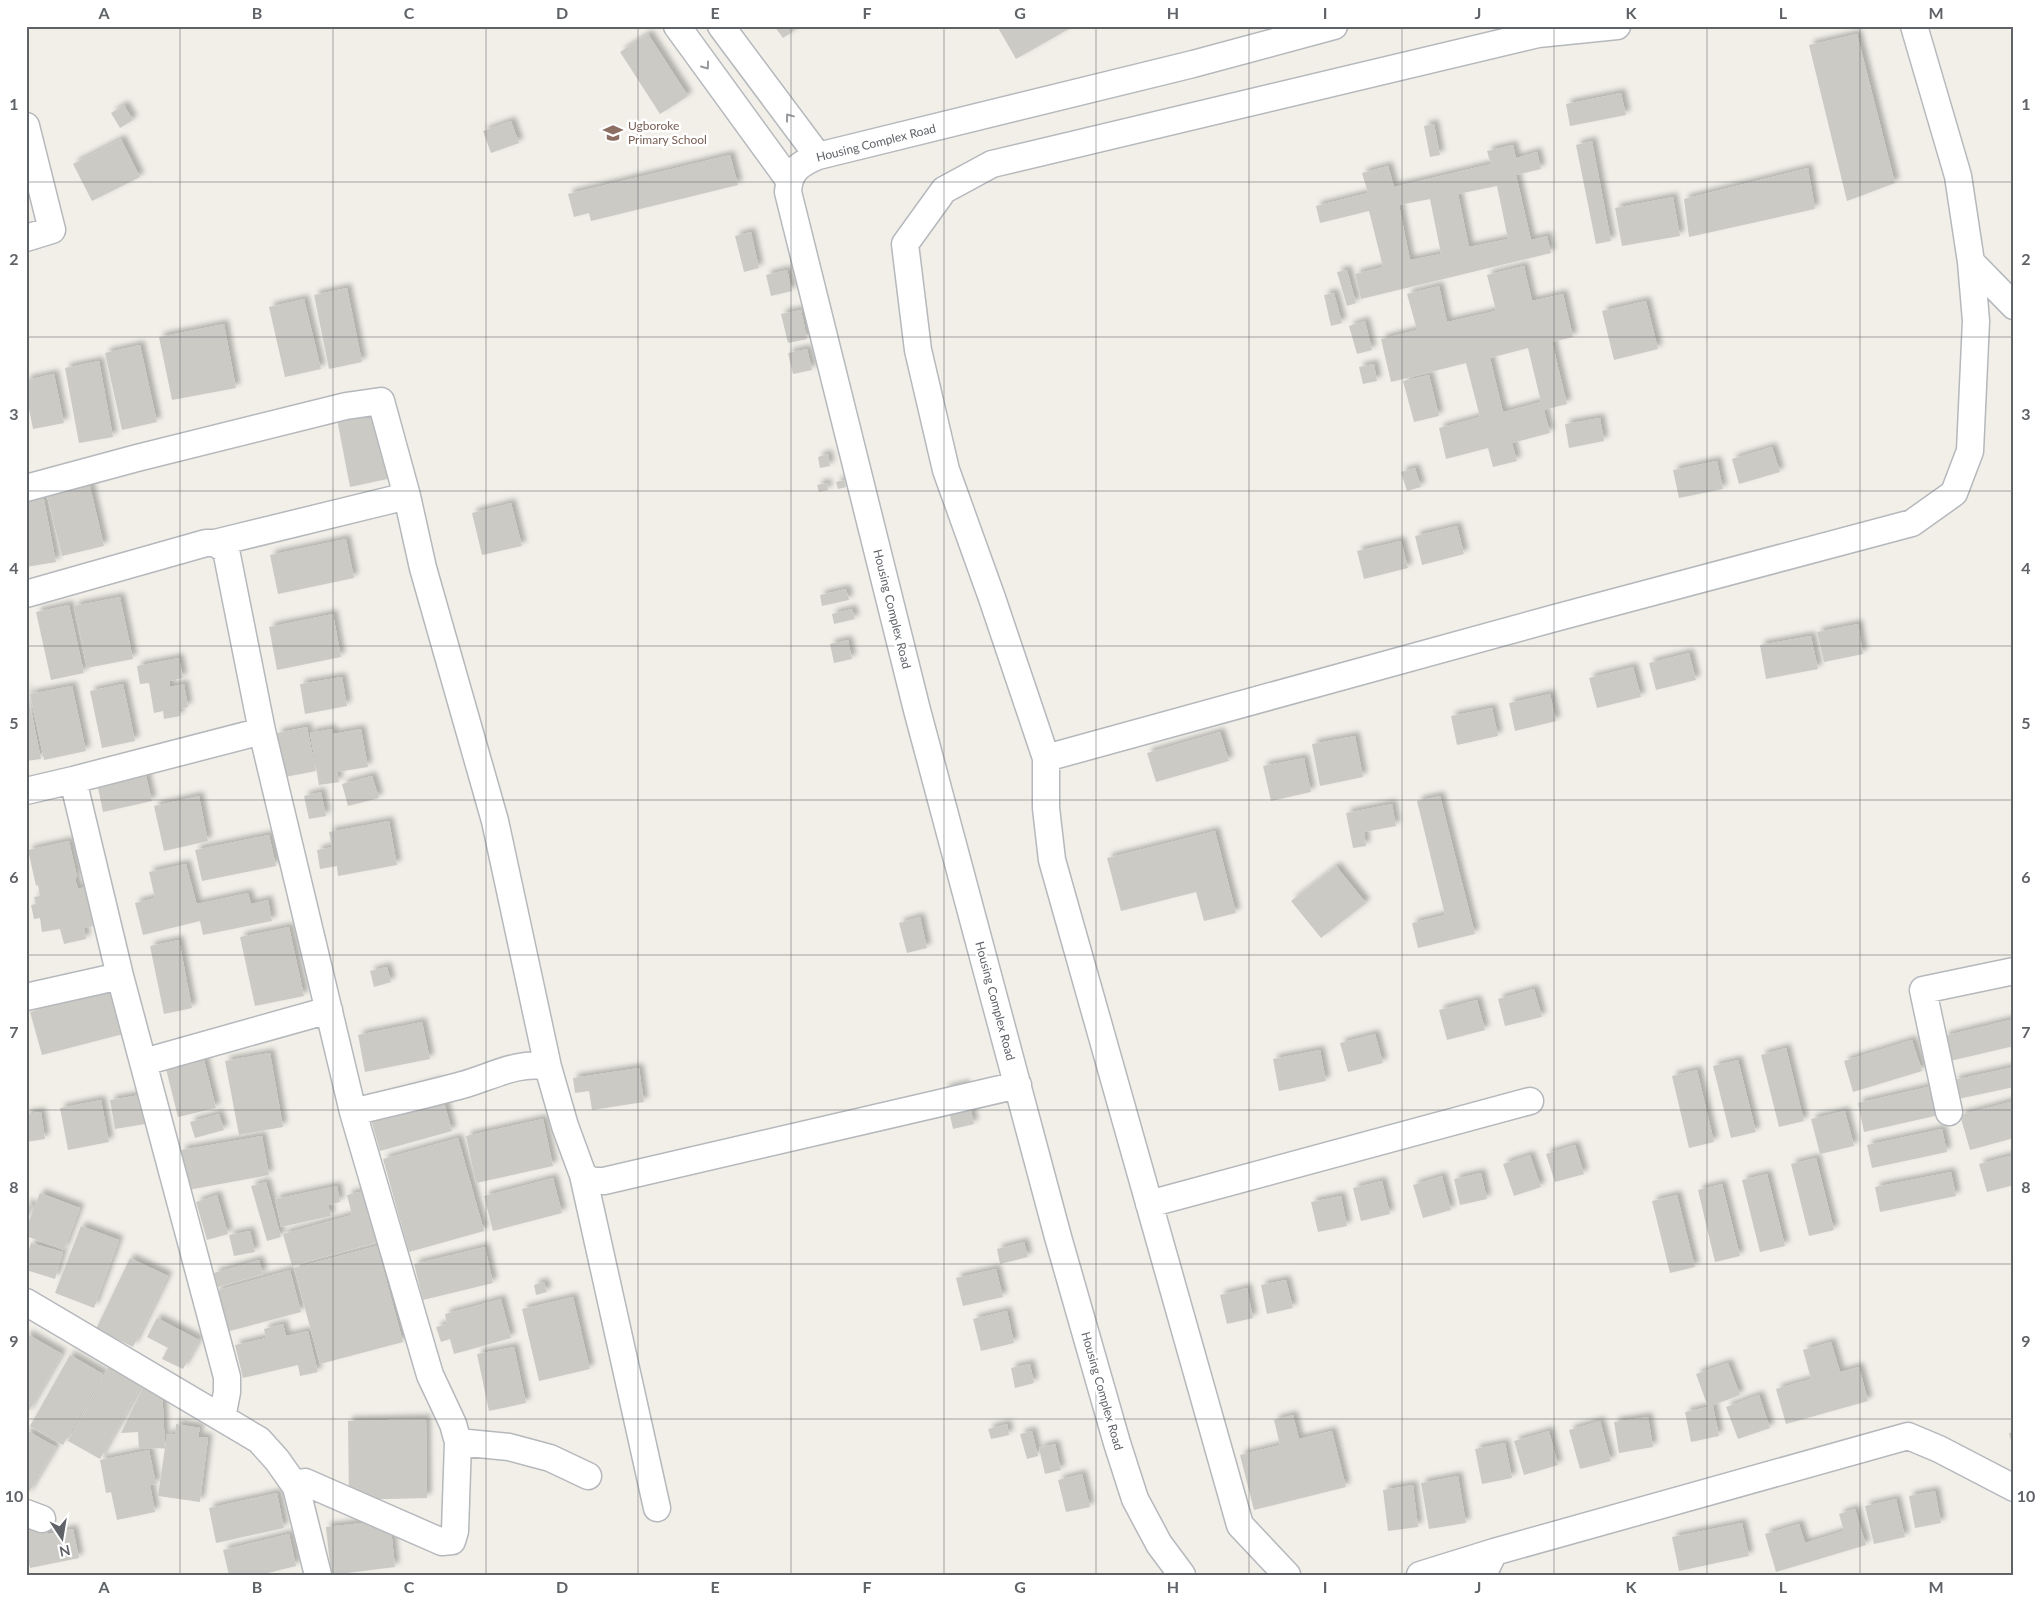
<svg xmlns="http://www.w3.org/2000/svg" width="2040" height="1601" font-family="Lato,sans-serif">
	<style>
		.building { fill: #cccac5; fill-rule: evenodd; filter: url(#shadow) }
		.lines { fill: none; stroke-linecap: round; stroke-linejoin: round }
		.minor-casing { stroke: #b5b8bc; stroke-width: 29 }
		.minor { stroke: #fff; stroke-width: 26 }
		.oneway { stroke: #979a9d }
		.grid { fill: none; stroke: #5f6368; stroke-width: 1; stroke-opacity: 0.55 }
		.labels { text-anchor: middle; stroke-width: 5; stroke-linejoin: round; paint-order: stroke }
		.education-label { font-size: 12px; fill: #785e54; stroke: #fff; text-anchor: start }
		.street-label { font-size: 12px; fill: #5f6368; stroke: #fff }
		.neatline { fill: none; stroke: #5f6368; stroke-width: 2 }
		.grid-label { font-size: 16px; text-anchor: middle; font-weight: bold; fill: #5f6368 }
	</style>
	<defs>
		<filter id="shadow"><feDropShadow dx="4.5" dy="-4.5" stdDeviation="2.5" flood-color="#0004"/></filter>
	</defs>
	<rect width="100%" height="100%" fill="#f1efe8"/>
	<path class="building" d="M774 26H793L795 30 783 38Z
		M997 26H1074L1016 59Z
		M648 34 688 96 660 114 620 52Z
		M1857 34 1895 183 1847 201 1809 45Z
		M1621 93 1626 115 1570 126 1566 104Z
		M124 105 133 120 120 128 111 113Z
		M511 121 519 143 491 153 483 131Z
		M1434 124 1440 155 1430 157 1424 126Z
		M121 139 140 177 92 201 73 164Z
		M1592 141 1611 241 1596 244 1576 145Z
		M1513 145 1516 158 1537 152 1541 169 1516 175 1531 240 1547 236 1551 253 1361 299 1355 274 1383 267 1369 211 1320 223 1316 206 1368 193 1362 173 1388 166 1394 187 1491 164 1487 151ZM1497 186 1508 239 1469 247 1458 194ZM1430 199 1441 254 1410 260 1399 205Z
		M730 155 738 185 591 221 589 213 574 217 568 194Z
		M1808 168 1815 209 1689 237 1684 199Z
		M1673 197 1680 236 1622 246 1615 208Z
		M751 232 759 268 744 272 735 236Z
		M1524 266 1532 301 1563 294 1573 337 1552 342 1567 404 1544 410 1550 433 1512 443 1517 461 1493 467 1488 448 1446 459 1439 428 1480 417 1466 363 1391 382 1381 339 1417 330 1407 294 1439 286 1447 322 1496 311 1487 275ZM1528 348 1541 402 1503 412 1490 358Z
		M787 270 792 291 771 296 766 275Z
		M1347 270 1356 303 1347 306 1337 272Z
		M347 288 362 362 329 369 314 295Z
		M1334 293 1342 323 1331 326 1324 295Z
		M304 299 321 369 285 377 269 307Z
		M1646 301 1658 349 1614 360 1602 311Z
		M801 310 807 339 788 343 781 314Z
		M1365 321 1372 350 1357 354 1349 326Z
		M224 324 236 388 172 400 159 337Z
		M140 345 157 422 122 430 105 353Z
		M807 349 812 370 793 374 788 353Z
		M99 361 113 437 79 443 65 368Z
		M1374 364 1377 381 1363 384 1359 367Z
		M54 374 64 423 33 429 26 394V380Z
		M1429 375 1439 416 1414 422 1403 381Z
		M378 405 392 478 350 487 336 414Z
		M1600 418 1604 441 1569 448 1565 424Z
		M1772 447 1780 472 1739 484 1732 459Z
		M828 454 830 466 820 468 818 457Z
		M1717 461 1723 489 1679 498 1673 470Z
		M1415 468 1421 487 1407 491 1401 472Z
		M844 480 846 487 838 489 836 482Z
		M89 482 104 546 62 556 46 492Z
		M827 483 828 490 819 492 817 485Z
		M43 495 56 562 26 567V498Z
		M511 503 522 546 482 555 472 513Z
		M1457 526 1464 554 1422 565 1415 536Z
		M346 539 354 578 278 594 270 555Z
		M1401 541 1408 568 1364 579 1357 551Z
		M846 589 849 600 822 606 820 595Z
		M120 597 133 659 87 668 74 606Z
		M69 605 84 673 51 680 36 612Z
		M852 609 855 619 834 624 832 614Z
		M333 614 341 657 277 670 269 627Z
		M1858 624 1863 654 1824 662 1817 632Z
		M1811 636 1818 669 1766 679 1760 645Z
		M848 640 852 659 834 663 830 644Z
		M1689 653 1696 680 1656 690 1649 663Z
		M179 658 183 678 169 681 170 687 184 684 188 707 179 709 180 716 164 719 163 711 154 713 149 683 140 684 137 666Z
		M1633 667 1641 697 1597 708 1589 678Z
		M342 677 347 706 305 714 300 684Z
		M123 684 135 741 102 748 90 691Z
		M26 686 41 759 26 761Z
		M72 686 86 751 44 760 30 694Z
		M1550 694 1556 721 1515 731 1509 703Z
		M1492 708 1498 736 1457 745 1451 716Z
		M307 727 316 771 285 777 277 733Z
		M332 729 333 734 361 729 368 767 337 772 339 782 319 785 310 733Z
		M1220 732 1229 761 1156 782 1147 753Z
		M1355 736 1363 777 1320 786 1312 744Z
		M1304 758 1311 792 1271 801 1263 766Z
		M144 768 152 801 103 812 96 778Z
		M372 776 379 798 348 806 342 784Z
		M321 792 326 816 309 819 304 796Z
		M199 796 208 841 164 851 154 806Z
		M1440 796 1475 934 1418 948 1412 923 1445 915 1417 801Z
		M1392 804 1396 826 1364 832 1366 846 1353 848 1346 813Z
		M389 821 397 865 338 876 337 866 320 869 317 850 332 847 329 832Z
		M1215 831 1236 913 1204 921 1196 892 1121 911 1107 858Z
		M269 835 276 866 202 881 195 850Z
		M69 841 77 877 50 884 75 878 78 889 85 887 93 926 84 928 86 939 64 944 60 929 42 932 40 918 34 919 31 905 36 904 34 897 40 896 38 885 36 886 28 850Z
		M186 864 198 909 197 904 248 893 251 904 268 900 272 921 203 935 200 921 143 935 135 903 155 898 149 872Z
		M1336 866 1366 903 1321 938 1291 901Z
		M920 917 927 948 907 953 899 923Z
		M289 927 304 996 255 1006 240 937Z
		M179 940 192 1008 164 1014 150 946Z
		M387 967 391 982 374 987 370 971Z
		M1534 989 1542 1017 1505 1026 1498 999Z
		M111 990 123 1034 42 1055 30 1012Z
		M1477 1000 1485 1030 1447 1040 1439 1010Z
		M2014 1019V1046L1950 1061 1944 1036Z
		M422 1022 430 1059 365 1072 358 1035Z
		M1375 1034 1383 1063 1348 1072 1340 1043Z
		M1912 1040 1922 1071 1853 1092 1844 1061Z
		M1786 1048 1804 1121 1779 1127 1761 1055Z
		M1320 1050 1326 1081 1279 1091 1273 1059Z
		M270 1053 283 1127 239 1135 225 1061Z
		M203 1056 216 1108 178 1117 165 1065Z
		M1738 1060 1756 1132 1731 1138 1713 1066Z
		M2014 1067V1087L1958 1099 1954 1080Z
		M639 1068 644 1102 592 1110 589 1091 575 1093 573 1078Z
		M1697 1070 1714 1142 1689 1148 1672 1076Z
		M438 1081 452 1131 380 1151 366 1102Z
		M965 1084 974 1124 953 1129 944 1089Z
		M1932 1086 1939 1115 1864 1132 1858 1103Z
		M140 1095 145 1124 115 1129 110 1100Z
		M101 1100 109 1142 68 1150 60 1108Z
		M2014 1101V1138L1970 1150 1960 1115Z
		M1845 1111 1854 1146 1820 1154 1811 1119Z
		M41 1112 45 1139 26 1142V1114Z
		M219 1114 224 1130 195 1138 190 1122Z
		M543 1119 553 1166 476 1183 466 1136Z
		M1942 1129 1947 1152 1872 1168 1867 1145Z
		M262 1136 269 1175 188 1190 181 1150Z
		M458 1138 484 1231 409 1252 383 1159Z
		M1575 1145 1584 1174 1555 1182 1546 1154Z
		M1530 1155 1541 1187 1514 1196 1503 1164Z
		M2014 1155V1185L1987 1192 1979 1164Z
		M1816 1158 1834 1230 1809 1236 1791 1164Z
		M1951 1172 1956 1196 1880 1212 1875 1187Z
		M1481 1173 1487 1199 1460 1205 1454 1179Z
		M1767 1174 1785 1246 1760 1252 1742 1180Z
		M1442 1176 1451 1210 1423 1218 1413 1185Z
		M553 1178 562 1213 493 1231 484 1196Z
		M1382 1181 1390 1214 1361 1221 1353 1188Z
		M266 1182 281 1237 267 1241 251 1186Z
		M1722 1184 1740 1256 1715 1262 1698 1190Z
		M337 1186 340 1202 328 1205 331 1216 281 1227 275 1199Z
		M364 1191 378 1242 292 1266 283 1234 352 1215 347 1195Z
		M40 1193 80 1208 64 1250 26 1236V1228Z
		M217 1195 228 1234 207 1240 196 1202Z
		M1677 1195 1695 1267 1670 1273 1652 1201Z
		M1341 1196 1347 1226 1318 1232 1311 1202Z
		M26 1203 33 1206 26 1223Z
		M81 1226 119 1240 94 1308 55 1293Z
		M250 1231 255 1252 234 1256 229 1235Z
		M1024 1242 1028 1257 1000 1264 997 1249Z
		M31 1243 63 1252 55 1279 26 1270V1260Z
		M377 1246 403 1342 320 1364 294 1268Z
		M485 1247 493 1283 423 1300 414 1264Z
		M130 1258 168 1276 133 1347 96 1329Z
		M259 1260 263 1274 218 1287 214 1273Z
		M996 1269 1003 1297 963 1306 956 1278Z
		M290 1270 301 1312 226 1332 215 1291Z
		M1286 1280 1293 1308 1267 1314 1261 1285Z
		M544 1282 547 1292 536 1295 534 1285Z
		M1247 1288 1253 1318 1227 1324 1220 1295Z
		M573 1297 590 1369 539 1381 522 1309Z
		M501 1299 511 1338 454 1354 450 1339 441 1342 436 1327 447 1324 445 1314Z
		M1007 1311 1014 1343 981 1351 973 1319Z
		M157 1318 199 1340 183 1369 162 1359 168 1348 147 1337Z
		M283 1324 286 1336 308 1331 318 1372 300 1376 298 1365 243 1378 235 1345 266 1338 264 1329Z
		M27 1334 62 1354 26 1416V1337Z
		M1831 1342 1840 1372 1859 1367 1868 1401 1786 1424 1776 1389 1811 1379 1803 1350Z
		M514 1347 526 1403 489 1411 477 1354Z
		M70 1355 103 1374 63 1445 30 1426Z
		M111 1362 144 1380 100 1459 68 1441Z
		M1728 1363 1740 1395 1708 1407 1713 1406 1719 1436 1691 1442 1685 1412 1708 1407 1696 1374Z
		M1030 1364 1034 1383 1015 1388 1011 1368Z
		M146 1381 162 1388 165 1448 139 1449 138 1432 121 1433Z
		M1759 1395 1770 1428 1738 1439 1726 1407Z
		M1293 1415 1299 1439 1332 1431 1346 1487 1254 1510 1240 1455 1280 1445 1274 1420Z
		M1648 1417 1653 1447 1619 1453 1614 1422Z
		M426 1419 427 1498 349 1500 348 1421Z
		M1600 1421 1611 1461 1580 1469 1569 1430Z
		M176 1424 200 1428 198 1437 208 1438 200 1502 158 1496 167 1434 175 1435Z
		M1007 1424 1009 1435 991 1439 988 1429Z
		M26 1430 56 1447 26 1497Z
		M1032 1431 1038 1456 1027 1459 1020 1434Z
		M1549 1431 1558 1465 1524 1475 1514 1441Z
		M2014 1432V1449H2013L2009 1433Z
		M1505 1443 1512 1478 1482 1484 1475 1449Z
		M1055 1444 1061 1470 1045 1474 1039 1448Z
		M149 1450 156 1484 150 1485 155 1512 117 1520 111 1492 106 1493 100 1460Z
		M1082 1474 1090 1507 1066 1512 1058 1480Z
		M1458 1476 1466 1523 1429 1529 1421 1483Z
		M1413 1485 1418 1527 1388 1531 1383 1490Z
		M1935 1491 1941 1523 1915 1528 1909 1496Z
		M277 1493 284 1528 216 1543 209 1508Z
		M1896 1499 1905 1537 1874 1544 1865 1506Z
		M1855 1509 1866 1545 1776 1572 1765 1534 1799 1524 1805 1543 1844 1531 1839 1514Z
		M390 1520 395 1567 331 1575 326 1527Z
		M1742 1523 1749 1556 1679 1571 1672 1537Z
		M46 1525 48 1534 73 1529 79 1558 30 1568 26 1552V1528Z
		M289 1534 296 1566 260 1575H229L223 1550Z"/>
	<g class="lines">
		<defs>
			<path id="minor" d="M677 26 789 180
				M721 26 818 156
				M26 126 52 230 26 238
				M1971 262 2014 306
				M26 488 137 458 346 406 381 401 407 496 215 543
				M407 496 423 568 495 821 548 1067
				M26 594 206 543H215L226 550 262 731 353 1112 430 1375 453 1424 458 1442 455 1531 452 1541 442 1542 305 1482 300 1483 296 1487
				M1046 758 1555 618 1912 523 1954 493 1970 451 1976 321 1971 262 1958 176 1914 26
				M26 791 73 780
				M120 976 73 780 262 731
				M26 997 120 976 227 1377V1392L222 1418
				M144 1062 329 1010
				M353 1112C389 1103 426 1095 462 1085 489 1078 519 1060 548 1067L565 1126 583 1175 592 1181H604L1018 1085
				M1949 1112 1923 990 2014 971
				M583 1175 657 1508
				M1149 1204 1530 1101
				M26 1302 259 1440 277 1460 296 1487 318 1575
				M458 1442 509 1447 550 1458 588 1476
				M26 1513 42 1519
				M1182 1575 1159 1544 1135 1499 1117 1443 1058 1237 917 710 788 192C789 171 799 164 818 156L1193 64 1334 26
				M1287 1575 1240 1525 1052 860 1046 808V758L992 598 946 470 918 350 905 244 944 190 992 164 1538 34 1617 26
				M1420 1575 1494 1552
				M1483 1575 1494 1552 1908 1436 1939 1449 2014 1488"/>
		</defs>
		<use href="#minor" class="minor-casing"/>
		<use href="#minor" class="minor"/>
	</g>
	<defs><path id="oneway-chevron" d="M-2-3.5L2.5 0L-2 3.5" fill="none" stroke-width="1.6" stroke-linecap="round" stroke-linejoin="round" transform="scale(1.25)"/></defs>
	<g class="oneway">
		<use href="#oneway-chevron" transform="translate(706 66) rotate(54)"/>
		<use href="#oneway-chevron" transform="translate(789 117) rotate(-127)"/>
	</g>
	<path class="grid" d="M180 26V1575M333 26V1575M486 26V1575M638 26V1575M791 26V1575M944 26V1575M1096 26V1575M1249 26V1575M1402 26V1575M1554 26V1575M1707 26V1575M1860 26V1575M26 182H2014M26 337H2014M26 491H2014M26 646H2014M26 800H2014M26 955H2014M26 1110H2014M26 1264H2014M26 1419H2014"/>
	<defs>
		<symbol id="school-bare" viewBox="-9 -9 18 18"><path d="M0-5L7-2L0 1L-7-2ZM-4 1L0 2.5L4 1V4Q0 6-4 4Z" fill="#8d6e63" stroke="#fff" stroke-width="2.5" paint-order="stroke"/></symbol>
	</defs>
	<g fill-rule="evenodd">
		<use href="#school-bare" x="599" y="119" width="28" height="28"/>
	</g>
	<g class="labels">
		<g class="education-label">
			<text x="628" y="130">Ugboroke<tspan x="628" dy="14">Primary School</tspan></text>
		</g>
		<g class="street-label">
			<text transform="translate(876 143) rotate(-14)" y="4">Housing Complex Road</text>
			<text transform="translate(892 609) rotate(76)" y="4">Housing Complex Road</text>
			<text transform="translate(995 1001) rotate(75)" y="4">Housing Complex Road</text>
			<text transform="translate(1102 1391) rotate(74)" y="4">Housing Complex Road</text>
		</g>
	</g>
	<rect width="2040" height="1601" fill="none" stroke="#ffffff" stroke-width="55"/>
	<g transform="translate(62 1538) rotate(168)" stroke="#ffffff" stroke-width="4" paint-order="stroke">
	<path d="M0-4L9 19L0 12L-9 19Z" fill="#5f6368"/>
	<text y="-8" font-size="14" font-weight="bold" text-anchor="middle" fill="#5f6368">N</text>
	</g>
	<rect x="28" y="28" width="1984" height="1546" class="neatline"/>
	<g class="grid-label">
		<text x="104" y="19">A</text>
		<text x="257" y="19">B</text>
		<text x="409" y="19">C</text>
		<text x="562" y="19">D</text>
		<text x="715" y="19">E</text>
		<text x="867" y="19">F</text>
		<text x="1020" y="19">G</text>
		<text x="1173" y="19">H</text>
		<text x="1325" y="19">I</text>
		<text x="1478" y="19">J</text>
		<text x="1631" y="19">K</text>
		<text x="1783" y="19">L</text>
		<text x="1936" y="19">M</text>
		<text x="14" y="110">1</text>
		<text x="2026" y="110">1</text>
		<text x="14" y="265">2</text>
		<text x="2026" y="265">2</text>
		<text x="14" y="420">3</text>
		<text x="2026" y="420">3</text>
		<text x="14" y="574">4</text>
		<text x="2026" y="574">4</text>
		<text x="14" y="729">5</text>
		<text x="2026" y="729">5</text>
		<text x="14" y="883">6</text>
		<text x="2026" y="883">6</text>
		<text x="14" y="1038">7</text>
		<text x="2026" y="1038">7</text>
		<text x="14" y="1193">8</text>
		<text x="2026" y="1193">8</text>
		<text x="14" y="1347">9</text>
		<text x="2026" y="1347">9</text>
		<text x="14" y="1502">10</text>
		<text x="2026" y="1502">10</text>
		<text x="104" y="1593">A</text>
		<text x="257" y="1593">B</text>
		<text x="409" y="1593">C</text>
		<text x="562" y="1593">D</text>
		<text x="715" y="1593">E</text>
		<text x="867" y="1593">F</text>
		<text x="1020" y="1593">G</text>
		<text x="1173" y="1593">H</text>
		<text x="1325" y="1593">I</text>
		<text x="1478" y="1593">J</text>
		<text x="1631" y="1593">K</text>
		<text x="1783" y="1593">L</text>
		<text x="1936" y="1593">M</text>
	</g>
</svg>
